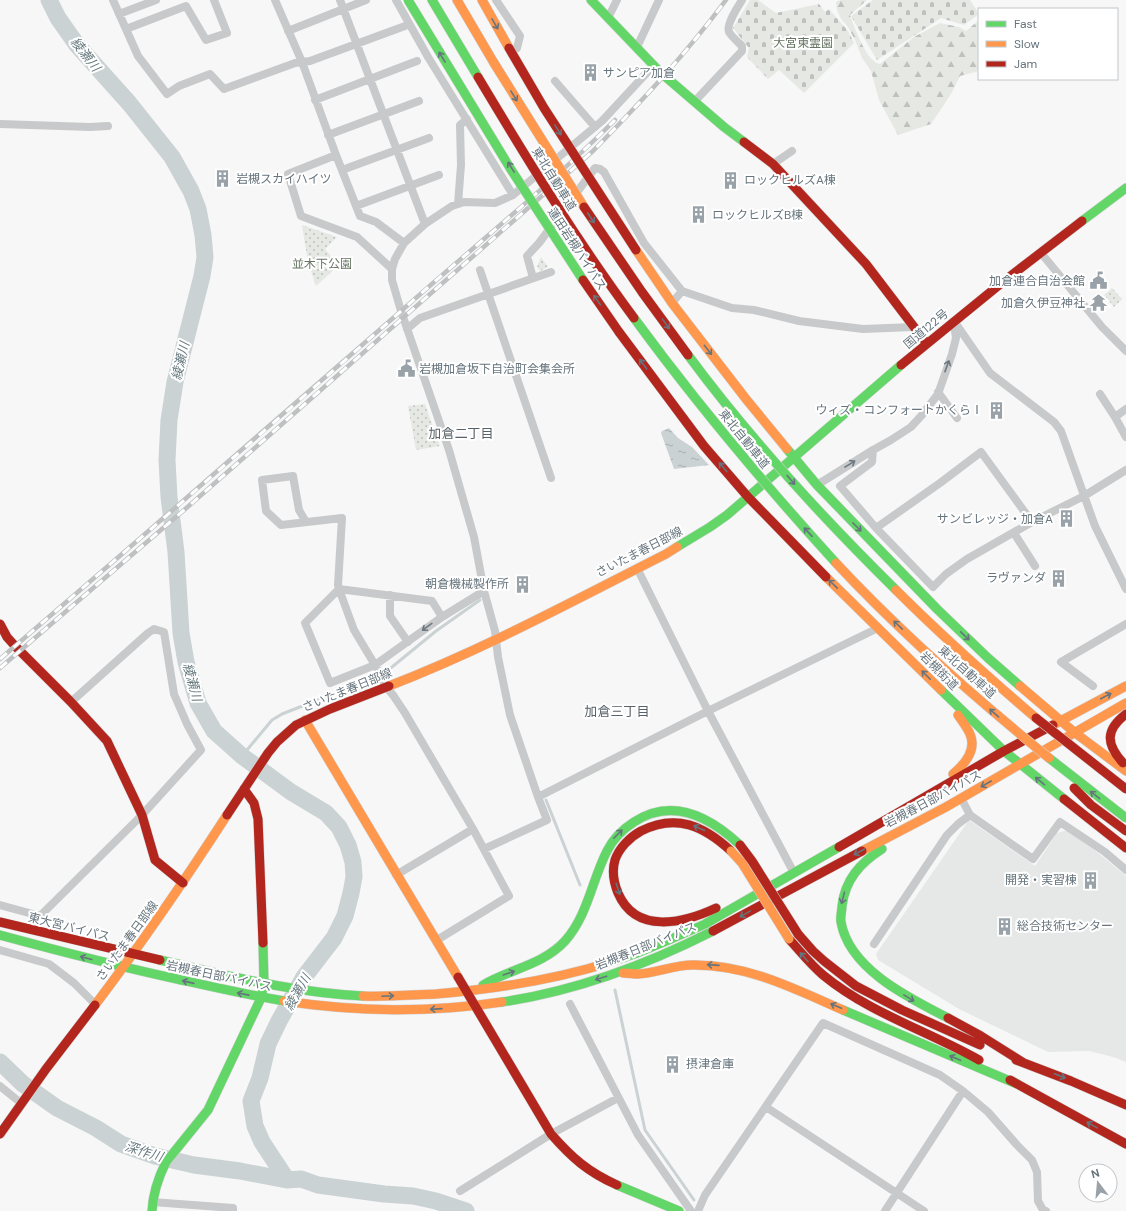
<svg xmlns="http://www.w3.org/2000/svg" width="1126" height="1211" font-family="'DM Sans','Noto Sans JP',sans-serif">
	<style>
		.built { fill: #e6e7e7 }
		.grass { fill: url(#grass-dots) }
		.forest { fill: url(#forest-firs) }
		.cemetery { fill: url(#cemetery-stones) }
		.water { fill: url(#water-ripples) }
		.lines { fill: none; stroke-linecap: round; stroke-linejoin: round }
		.stream { stroke: #cad2d4; stroke-width: 3 }
		.river { stroke: #cad2d4; stroke-width: 17 }
		.fast-casing { stroke: #d2d3d4; stroke-width: 10 }
		.slow-casing { stroke: #d2d3d4; stroke-width: 10 }
		.jam-casing { stroke: #d2d3d4; stroke-width: 10 }
		.street { stroke: #c8c9ca; stroke-width: 8 }
		.fast { stroke: #63d668; stroke-width: 9 }
		.slow { stroke: #ff974d; stroke-width: 9 }
		.jam { stroke: #b3261e; stroke-width: 9 }
		.rail-casing { stroke: #bec0c1; stroke-width: 4.5 }
		.rail { stroke: #fff; stroke-width: 3; stroke-dasharray: 9; stroke-linecap: butt }
		.fast-bridge-casing { stroke: #d3d4d4; stroke-width: 10; stroke-linecap: butt }
		.slow-bridge-casing { stroke: #d3d4d4; stroke-width: 10; stroke-linecap: butt }
		.jam-bridge-casing { stroke: #d3d4d4; stroke-width: 10; stroke-linecap: butt }
		.fast-bridge { stroke: #63d668; stroke-width: 9 }
		.slow-bridge { stroke: #ff974d; stroke-width: 9 }
		.jam-bridge { stroke: #b3261e; stroke-width: 9 }
		.oneway { stroke: #66747d }
		.oneway2 { stroke: #6b7881 }
		.labels { text-anchor: middle; stroke-width: 4; stroke-linejoin: round; paint-order: stroke }
		.park-label { font-size: 12px; fill: #687664; stroke: #fff }
		.poi-label { font-size: 12px; fill: #66747d; stroke: #fff; text-anchor: start }
		.street-label { font-size: 12px; fill: #66747d; stroke: #fff }
		.water-label { font-size: 13px; font-style: italic; fill: #66797f; stroke: #fff }
		.neighbourhood-label { font-size: 13px; fill: #576269; stroke: #fff }
	</style>
	<defs>
		<pattern id="grass-dots" width="8" height="8" patternUnits="userSpaceOnUse"><rect width="8" height="8" fill="#e6e8e4"/><path d="M2 2h.1M6 6h.1" fill="none" stroke="#bec1be" stroke-width="1.8" stroke-linecap="round"/></pattern>
		<pattern id="forest-firs" width="22" height="20" patternUnits="userSpaceOnUse"><rect width="22" height="20" fill="#e6e8e4"/><path d="M5 1l3.5 6h-7zM16 11l3.5 6h-7z" fill="#bec1be"/></pattern>
		<pattern id="cemetery-stones" width="16" height="16" patternUnits="userSpaceOnUse"><rect width="16" height="16" fill="#e6e8e4"/><path d="M2 7V4a2 2 0 0 1 4 0v3zM10 15v-3a2 2 0 0 1 4 0v3z" fill="#bec1be"/></pattern>
		<pattern id="water-ripples" width="26" height="14" patternUnits="userSpaceOnUse"><rect width="26" height="14" fill="#cad2d4"/><path d="M2 4q2-2 4 0t4 0M15 11q2-2 4 0t4 0" fill="none" stroke="#a8afb1"/></pattern>
	</defs>
	<rect width="100%" height="100%" fill="#f7f7f7"/>
	<path class="built" d="M969 820 1035 866 1057 833 1068 830 1102 856 1126 876V1062L1113 1057 1089 1051 1048 1052 959 1009 878 960 876 954Z"/>
	<path class="grass" d="M302 225 337 237 325 249 339 265 316 286 308 262Z
		M541 257 548 267 540 271 537 267Z
		M1112 288 1122 299 1114 307 1104 295Z
		M425 404 440 446 416 450 408 406Z"/>
	<path class="forest" d="M840 0H867L850 15C853 25 865 55 874 61 875 63 878 63 880 64L914 37 940 23 959 27 966 31 979 20V71L960 76 951 94 931 124 898 135 879 100 871 71 862 58 855 40 848 27 841 19 837 10 836 2Z"/>
	<path class="cemetery" d="M750 0H758L776 13 819 4 825 12 829 9 848 31 854 43 804 93 779 70 768 79 747 57 749 48 733 28Z
		M873 0H970L979 14 964 25 941 18 877 60 851 16Z"/>
	<path class="water" d="M669 428 678 438 692 447 709 465 674 469 661 433 662 431Z"/>
	<g class="lines">
		<path class="stream" d="M242 756 272 720 282 714 374 678 392 667 436 631 480 600
			M546 800 580 885
			M615 990 645 1130 694 1200"/>
		<path class="river" d="M49 0 58 18 77 45 129 103 172 157 191 191 198 209 203 235 205 257 202 276 175 382 169 420 167 460 169 497 176 552 181 633 186 662 198 703 214 731 242 756 291 792 326 813 339 827 348 845 353 862 354 877 351 893 345 916 334 938 304 977 279 1021 268 1044 260 1078 251 1101 255 1126 262 1142 287 1180
			M0 1062 23 1084 57 1108 96 1128 121 1144 155 1156 194 1165 240 1171 287 1180 301 1179 318 1185 384 1194 413 1196 436 1201 466 1211"/>
		<defs>
			<path id="fast" d="M432 0 478 77
				M591 0 660 72 724 127 744 142
				M1082 221 1126 188
				M787 449 817 485 937 609 988 658 1020 686
				M748 497 901 365
				M677 547 710 527 727 515 748 497
				M941 690 1004 751 1064 799
				M882 849C860 863 845 880 842 906 842 911 840 917 841 922 849 969 909 998 948 1018
				M0 935C59 951 118 966 177 979 213 987 248 995 284 1001
				M160 960C226 975 294 993 363 996
				M611 962 637 953 671 939 705 924 839 847
				M483 985C510 969 543 965 565 941 588 915 592 880 607 851 613 839 623 829 634 822 672 797 710 817 740 845
				M502 1002C577 991 646 965 713 931
				M843 1010 1017 1084
				M617 1185 679 1211
				M152 1211C153 1193 158 1178 166 1162L208 1110 261 998 264 984 263 943"/>
			<path id="slow" d="M457 0 494 63
				M482 0 509 48
				M636 250 672 303 746 399 787 449
				M826 577 941 690
				M389 686C485 649 575 600 666 554L677 547
				M1020 686 1074 732 1126 771
				M305 720 458 977
				M1053 725 1126 686
				M953 774C965 764 977 750 970 734 967 727 962 721 958 715
				M862 851 946 807 1126 703
				M623 973C628 973 633 974 638 974 656 973 674 965 692 965 747 964 795 989 843 1010
				M363 996C387 997 412 995 436 994 495 989 554 980 611 962
				M284 1001C359 1012 427 1013 502 1002
				M95 1005C142 943 185 880 227 815"/>
			<path id="jam" d="M744 142 773 164 866 264 927 344
				M619 332 704 446 748 497 826 577
				M901 365 1004 281 1082 221
				M0 624 7 637 15 646 71 702 107 741 142 815 155 860 183 883
				M1123 763C1106 744 1105 730 1126 714
				M244 789 254 803 258 819 263 943
				M1064 799 1126 848
				M227 815 268 753 277 742 296 725 330 709 389 686
				M839 847 1004 751 1053 725
				M716 908C684 923 636 935 618 893 614 883 612 870 615 860 619 848 630 837 641 831 676 813 704 826 731 851
				M0 922 160 960
				M713 931 862 851
				M798 934 813 951 824 961 856 986 902 1010 980 1045
				M789 939C800 951 810 964 823 975 869 1013 928 1031 979 1060
				M458 977 551 1134C572 1158 588 1172 617 1185
				M948 1018 981 1036 1024 1063
				M1016 1060 1071 1081 1126 1105
				M1010 1080 1126 1144
				M0 1134 46 1069 95 1005"/>
		</defs>
		<use href="#fast" class="fast-casing"/>
		<use href="#slow" class="slow-casing"/>
		<use href="#jam" class="jam-casing"/>
		<path class="street" d="M113 0 138 56 167 94 179 86 210 74 224 89 295 63 310 61 405 26
			M275 0 302 62 336 155 360 216 376 222 404 243
			M340 0 425 224
			M396 0 428 57 513 195
			M496 0 520 36 517 48
			M119 14 156 0
			M608 18 617 0
			M126 29 186 6 206 40 227 33 214 0
			M288 31 366 0
			M637 47 659 0
			M555 81 595 127
			M315 100 417 61
			M695 101 742 51V46C738 42 732 37 729 32 726 24 738 7 742 0
			M0 124 90 127 108 126
			M328 135 419 101
			M336 155 288 174 301 216 357 237 392 269
			M773 164 792 151
			M342 170 429 138
			M458 204 461 165 460 125 467 119
			M356 206 439 175
			M1041 253 1102 327 1126 351
			M480 270 551 478
			M533 278 527 256 539 243 595 168 600 169 604 172 644 243 682 291 672 303
			M682 291 732 308 754 310 799 321 863 329 913 327
			M954 321 990 373 1054 422 1061 431 1095 526 1126 589
			M407 329 420 318 551 272
			M938 392 957 418
			M1100 394 1115 417
			M1126 409 1115 417 1126 437
			M873 450 872 462 840 486 876 528 933 587 946 574 967 559 1032 522 1084 496 1126 470
			M817 485 873 450 891 440 911 427 922 415 938 394 952 354 956 338 954 324
			M306 522 299 510 293 476 262 480 266 511 281 525 342 518 338 585 339 589 354 630 378 670 386 687 393 695 405 713 473 829 509 896 437 940
			M876 528 940 483 981 452 1032 522
			M1014 533 1035 566
			M637 568 708 711 794 873
			M390 595V616L408 642
			M442 617 432 601 339 589 305 623 330 683 375 665 442 617 484 591
			M1093 686 1061 662 1126 624
			M538 797 708 711 878 628
			M961 798 970 815 1033 859 1060 822 1105 852 1126 870
			M484 849 547 820 538 797 510 715 498 657 495 631 484 591 474 537 449 450 401 311 392 280V269L395 259 404 243 425 224 452 206 464 202 495 203 513 195 602 121 654 65
			M396 875 473 829
			M0 905 40 916 142 815 201 750 187 724 174 694 164 632 154 629 148 633 71 702
			M874 944 947 835 958 824 970 815
			M0 950 49 964 74 983 96 1005
			M570 1004 638 1135 691 1211
			M0 1086 21 1103
			M766 1107 924 1211
			M460 1191 551 1134 618 1098
			M152 1202 233 1208V1211
			M698 1211 705 1195 823 1023 940 1075 963 1091 988 1112 1017 1145 1032 1160 1037 1172 1038 1201 1043 1210 1046 1211
			M885 1211 963 1091"/>
		<use href="#fast" class="fast"/>
		<use href="#slow" class="slow"/>
		<use href="#jam" class="jam"/>
		<defs>
			<path id="rail" d="M0 659C134 544 268 428 400 312 472 248 547 188 615 120
				M0 668 183 511 593 151C640 103 686 54 726 0"/>
		</defs>
		<use href="#rail" class="rail-casing"/>
		<use href="#rail" class="rail"/>
		<defs>
			<path id="fast-bridge" d="M408 0 510 168 583 280
				M634 318C697 404 765 485 836 563
				M688 355C750 439 822 517 896 590
				M1049 758 1126 818"/>
			<path id="slow-bridge" d="M494 63 584 207
				M836 563C902 634 974 697 1049 758
				M896 590C941 635 988 677 1036 718
				M731 851 742 863 789 939"/>
			<path id="jam-bridge" d="M509 48 544 108 636 250
				M478 77C527 159 577 241 634 318
				M584 207 642 292 688 355
				M583 280 619 332
				M1036 718 1126 789
				M1074 788 1091 805 1126 831
				M740 845 752 861 798 934"/>
		</defs>
		<use href="#fast-bridge" class="fast-bridge-casing"/>
		<use href="#slow-bridge" class="slow-bridge-casing"/>
		<use href="#jam-bridge" class="jam-bridge-casing"/>
		<use href="#fast-bridge" class="fast-bridge"/>
		<use href="#slow-bridge" class="slow-bridge"/>
		<use href="#jam-bridge" class="jam-bridge"/>
	</g>
	<defs><path id="oneway-shaft" d="M-6 0H5M1.5-3L5.5 0L1.5 3" fill="none" stroke-width="1.6" stroke-linecap="round" stroke-linejoin="round"/></defs>
	<g class="oneway">
		<use href="#oneway-shaft" transform="translate(495 24) rotate(60)"/>
		<use href="#oneway-shaft" transform="translate(442 57) rotate(-121)"/>
		<use href="#oneway-shaft" transform="translate(514 96) rotate(58)"/>
		<use href="#oneway-shaft" transform="translate(558 130) rotate(58)"/>
		<use href="#oneway-shaft" transform="translate(511 167) rotate(-122)"/>
		<use href="#oneway-shaft" transform="translate(591 218) rotate(57)"/>
		<use href="#oneway-shaft" transform="translate(597 300) rotate(-125)"/>
		<use href="#oneway-shaft" transform="translate(666 324) rotate(54)"/>
		<use href="#oneway-shaft" transform="translate(708 350) rotate(52)"/>
		<use href="#oneway-shaft" transform="translate(643 364) rotate(-127)"/>
		<use href="#oneway-shaft" transform="translate(723 467) rotate(-130)"/>
		<use href="#oneway-shaft" transform="translate(791 480) rotate(49)"/>
		<use href="#oneway-shaft" transform="translate(857 527) rotate(45)"/>
		<use href="#oneway-shaft" transform="translate(808 532) rotate(-133)"/>
		<use href="#oneway-shaft" transform="translate(833 584) rotate(-136)"/>
		<use href="#oneway-shaft" transform="translate(898 625) rotate(-136)"/>
		<use href="#oneway-shaft" transform="translate(965 636) rotate(44)"/>
		<use href="#oneway-shaft" transform="translate(926 675) rotate(-135)"/>
		<use href="#oneway-shaft" transform="translate(1106 696) rotate(-28)"/>
		<use href="#oneway-shaft" transform="translate(994 713) rotate(-139)"/>
		<use href="#oneway-shaft" transform="translate(1040 781) rotate(-141)"/>
		<use href="#oneway-shaft" transform="translate(986 784) rotate(150)"/>
		<use href="#oneway-shaft" transform="translate(1095 795) rotate(-142)"/>
		<use href="#oneway-shaft" transform="translate(699 828) rotate(-156)"/>
		<use href="#oneway-shaft" transform="translate(618 834) rotate(-45)"/>
		<use href="#oneway-shaft" transform="translate(859 852) rotate(152)"/>
		<use href="#oneway-shaft" transform="translate(618 889) rotate(72)"/>
		<use href="#oneway-shaft" transform="translate(843 898) rotate(104)"/>
		<use href="#oneway-shaft" transform="translate(745 914) rotate(151)"/>
		<use href="#oneway-shaft" transform="translate(804 957) rotate(-132)"/>
		<use href="#oneway-shaft" transform="translate(86 958) rotate(-165)"/>
		<use href="#oneway-shaft" transform="translate(713 965) rotate(-176)"/>
		<use href="#oneway-shaft" transform="translate(509 973) rotate(-19)"/>
		<use href="#oneway-shaft" transform="translate(601 978) rotate(163)"/>
		<use href="#oneway-shaft" transform="translate(188 982) rotate(-167)"/>
		<use href="#oneway-shaft" transform="translate(243 994) rotate(-169)"/>
		<use href="#oneway-shaft" transform="translate(388 996) rotate(-3)"/>
		<use href="#oneway-shaft" transform="translate(909 998) rotate(31)"/>
		<use href="#oneway-shaft" transform="translate(836 1006) rotate(-157)"/>
		<use href="#oneway-shaft" transform="translate(436 1009) rotate(176)"/>
		<use href="#oneway-shaft" transform="translate(955 1058) rotate(-157)"/>
		<use href="#oneway-shaft" transform="translate(1060 1076) rotate(21)"/>
		<use href="#oneway-shaft" transform="translate(1092 1125) rotate(-151)"/>
	</g>
	<g class="oneway2">
		<use href="#oneway-shaft" transform="translate(947 366) rotate(-70)"/>
		<use href="#oneway-shaft" transform="translate(850 464) rotate(-32)"/>
		<use href="#oneway-shaft" transform="translate(427 627) rotate(144)"/>
	</g>
	<defs>
		<symbol id="building-bare" viewBox="-9 -9 18 18"><path d="M-4-6H4V6H1V3H-1V6H-4ZM-2.5-4.3h1.7v1.8h-1.7ZM.8-4.3h1.7v1.8H.8ZM-2.5-1h1.7V.8h-1.7ZM.8-1h1.7V.8H.8Z" fill="#99a2a8" stroke="#fff" stroke-width="2.5" paint-order="stroke"/></symbol>
		<symbol id="civic-bare" viewBox="-9 -9 18 18"><path d="M-.6-6.5H3V-4.5H.6V-3L4-1V1h2V6H-6V1h2V-1L-.6-3ZM-1.2 2.5V6h2.4V2.5Z" fill="#99a2a8" stroke="#fff" stroke-width="2.5" paint-order="stroke"/></symbol>
		<symbol id="temple-bare" viewBox="-9 -9 18 18"><path d="M0-6L5-2H3V0L6.5 2.5H4V6H1.5V3h-3V6H-4V2.5H-6.5L-3 0V-2H-5Z" fill="#99a2a8" stroke="#fff" stroke-width="2.5" paint-order="stroke"/></symbol>
	</defs>
	<g fill-rule="evenodd">
		<use href="#building-bare" x="578" y="60" width="25" height="25"/>
		<use href="#building-bare" x="210" y="166" width="25" height="25"/>
		<use href="#building-bare" x="718" y="168" width="25" height="25"/>
		<use href="#building-bare" x="686" y="202" width="25" height="25"/>
		<use href="#civic-bare" x="1086" y="268" width="25" height="25"/>
		<use href="#temple-bare" x="1086" y="290" width="25" height="25"/>
		<use href="#civic-bare" x="394" y="356" width="25" height="25"/>
		<use href="#building-bare" x="984" y="398" width="25" height="25"/>
		<use href="#building-bare" x="1054" y="506" width="25" height="25"/>
		<use href="#building-bare" x="1046" y="566" width="25" height="25"/>
		<use href="#building-bare" x="510" y="572" width="25" height="25"/>
		<use href="#building-bare" x="1078" y="868" width="25" height="25"/>
		<use href="#building-bare" x="992" y="914" width="25" height="25"/>
		<use href="#building-bare" x="660" y="1052" width="25" height="25"/>
	</g>
	<g class="labels">
		<g class="park-label">
			<text x="803" y="47">大宮東霊園</text>
			<text x="322" y="268">並木下公園</text>
		</g>
		<g class="poi-label">
			<text x="603" y="77">サンピア加倉</text>
			<text x="236" y="183">岩槻スカイハイツ</text>
			<text x="744" y="184">ロックヒルズA棟</text>
			<text x="712" y="219">ロックヒルズB棟</text>
			<text x="1085" y="285" text-anchor="end">加倉連合自治会館</text>
			<text x="1085" y="307" text-anchor="end">加倉久伊豆神社</text>
			<text x="419" y="373">岩槻加倉坂下自治町会集会所</text>
			<text x="983" y="414" text-anchor="end">ウィズ・コンフォートかくらⅠ</text>
			<text x="1053" y="523" text-anchor="end">サンビレッジ・加倉A</text>
			<text x="1046" y="582" text-anchor="end">ラヴァンダ</text>
			<text x="509" y="588" text-anchor="end">朝倉機械製作所</text>
			<text x="1077" y="884" text-anchor="end">開発・実習棟</text>
			<text x="1017" y="930">総合技術センター</text>
			<text x="686" y="1068">摂津倉庫</text>
		</g>
		<g class="street-label">
			<text transform="translate(554 179) rotate(58)" y="4">東北自動車道</text>
			<text transform="translate(577 249) rotate(57)" y="4">蓮田岩槻バイパス</text>
			<text transform="translate(926 329) rotate(-40)" y="4">国道122号</text>
			<text transform="translate(744 439) rotate(51)" y="4">東北自動車道</text>
			<text transform="translate(639 552) rotate(-27)" y="4">さいたま春日部線</text>
			<text transform="translate(939 671) rotate(45)" y="4">岩槻街道</text>
			<text transform="translate(967 672) rotate(42)" y="4">東北自動車道</text>
			<text transform="translate(347 690) rotate(-22)" y="4">さいたま春日部線</text>
			<text transform="translate(933 799) rotate(-28)" y="4">岩槻春日部バイパス</text>
			<text transform="translate(69 927) rotate(14)" y="4">東大宮バイパス</text>
			<text transform="translate(127 941) rotate(-54)" y="4">さいたま春日部線</text>
			<text transform="translate(646 946) rotate(-22)" y="4">岩槻春日部バイパス</text>
			<text transform="translate(219 976) rotate(12)" y="4">岩槻春日部バイパス</text>
		</g>
		<g class="water-label">
			<text transform="translate(86 54) rotate(52)" y="5">綾瀬川</text>
			<text transform="translate(180 361) rotate(-77)" y="5">綾瀬川</text>
			<text transform="translate(193 682) rotate(75)" y="5">綾瀬川</text>
			<text transform="translate(297 992) rotate(-60)" y="5">綾瀬川</text>
			<text transform="translate(144 1151) rotate(17)" y="5">深作川</text>
		</g>
		<g class="neighbourhood-label">
			<text x="461" y="438">加倉二丁目</text>
			<text x="617" y="716">加倉三丁目</text>
		</g>
	</g>
	<rect x="978" y="8" width="140" height="72" fill="#ffffff" stroke="#c2c7cb"/>
	<rect x="986" y="21" width="20" height="6" fill="#63d668" stroke="#c2c7cb"/>
	<text x="1014" y="28" font-size="12" fill="#66747d">Fast</text>
	<rect x="986" y="41" width="20" height="6" fill="#ff974d" stroke="#c2c7cb"/>
	<text x="1014" y="48" font-size="12" fill="#66747d">Slow</text>
	<rect x="986" y="61" width="20" height="6" fill="#b3261e" stroke="#c2c7cb"/>
	<text x="1014" y="68" font-size="12" fill="#66747d">Jam</text>
	<g transform="translate(1098 1183) rotate(344)"><circle r="19" fill="#ffffff" stroke="#c2c7cb"/>
	<path d="M0-3L7 15L0 10L-7 15Z" fill="#99a2a8"/>
	<text y="-6" font-size="11" font-weight="bold" text-anchor="middle" fill="#66747d">N</text>
	</g>
</svg>
